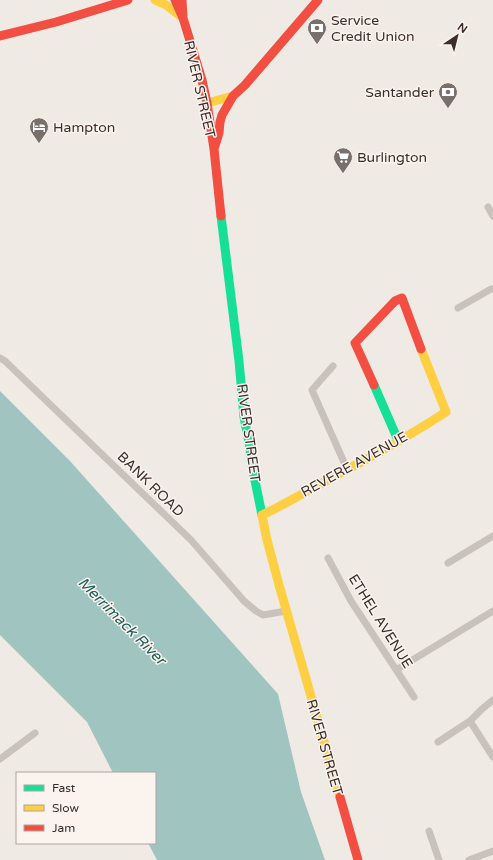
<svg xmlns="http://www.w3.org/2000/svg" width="493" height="860" font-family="'Varela Round',sans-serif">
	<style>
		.water { fill: #a0c4c0 }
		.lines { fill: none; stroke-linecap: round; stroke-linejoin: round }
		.street { stroke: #c9c1bc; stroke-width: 7 }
		.fast { stroke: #16e098; stroke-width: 9 }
		.slow { stroke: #ffcf43; stroke-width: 9 }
		.jam { stroke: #f24e42; stroke-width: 9 }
		.labels { text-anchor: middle; stroke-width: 3; stroke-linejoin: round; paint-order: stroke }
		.poi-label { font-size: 14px; fill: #3b2e2a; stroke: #fbf3ed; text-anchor: start }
		.street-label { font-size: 14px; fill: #3b2e2a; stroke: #fbf3ed }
		.water-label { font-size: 15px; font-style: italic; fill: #1d5e5d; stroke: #fbf3ed }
	</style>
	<rect width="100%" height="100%" fill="#f0eae4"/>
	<path class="water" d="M0 391 70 461 278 694 301 792 325 860H157L148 843H155V773H113L87 722 0 635Z"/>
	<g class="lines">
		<path class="street" d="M488 207 493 216
			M458 308 491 289H493
			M0 358 5 361 191 540 244 601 256 611 263 615 286 611
			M333 366 312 390 347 469
			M328 558 351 601 414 697
			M448 563 493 536
			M396 670 493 611
			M470 721 493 757
			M438 742 470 721 482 709 493 700
			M0 759 35 733
			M429 831 439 860
			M469 860 493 851"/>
		<path class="fast" d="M221 216 239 361 244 417 250 448 251 461 262 515
			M374 385 398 440"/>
		<path class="slow" d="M155 0 166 5 183 18
			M207 103 233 96
			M262 515C280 507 296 497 313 488 358 464 403 440 446 412L421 349
			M262 515 267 540 279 585 340 797"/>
		<path class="jam" d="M175 0 183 18 202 80 207 103 214 149 221 216
			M182 0 183 18
			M0 36 56 22 128 0
			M214 149 219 133 220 122 222 115 233 96 245 85 318 0
			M374 385 355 343 395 301 402 298 421 349
			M340 797 358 860"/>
	</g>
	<defs>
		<symbol id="bank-pin" viewBox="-11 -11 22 30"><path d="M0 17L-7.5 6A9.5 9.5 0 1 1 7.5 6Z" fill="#7a706b" stroke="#fbf3ed"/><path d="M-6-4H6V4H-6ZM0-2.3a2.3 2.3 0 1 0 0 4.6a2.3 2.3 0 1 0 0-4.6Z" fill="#fff"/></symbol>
		<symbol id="hotel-pin" viewBox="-11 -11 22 30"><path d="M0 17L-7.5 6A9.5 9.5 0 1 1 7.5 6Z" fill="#7a706b" stroke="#fbf3ed"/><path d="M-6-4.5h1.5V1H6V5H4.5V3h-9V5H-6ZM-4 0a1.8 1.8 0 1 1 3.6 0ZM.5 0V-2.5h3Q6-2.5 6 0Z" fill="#fff"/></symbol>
		<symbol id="supermarket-pin" viewBox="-11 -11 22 30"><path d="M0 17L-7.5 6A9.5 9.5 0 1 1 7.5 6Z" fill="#7a706b" stroke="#fbf3ed"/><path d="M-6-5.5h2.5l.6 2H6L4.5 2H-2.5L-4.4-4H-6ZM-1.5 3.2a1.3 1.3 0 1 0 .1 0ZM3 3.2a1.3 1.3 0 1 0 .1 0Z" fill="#fff"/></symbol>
	</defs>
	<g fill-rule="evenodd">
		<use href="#bank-pin" x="306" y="17" width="22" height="30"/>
		<use href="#bank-pin" x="437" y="81" width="22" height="30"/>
		<use href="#hotel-pin" x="28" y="116" width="22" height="30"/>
		<use href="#supermarket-pin" x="332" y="146" width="22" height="30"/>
	</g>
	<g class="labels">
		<g class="poi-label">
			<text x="331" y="25">Service<tspan x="331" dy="16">Credit Union</tspan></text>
			<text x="434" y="97" text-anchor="end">Santander</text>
			<text x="53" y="132">Hampton</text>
			<text x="357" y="162">Burlington</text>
		</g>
		<g class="street-label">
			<text transform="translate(200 89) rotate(77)" y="5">RIVER STREET</text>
			<text transform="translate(249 433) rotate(82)" y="5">RIVER STREET</text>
			<text transform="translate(354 464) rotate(-29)" y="5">REVERE AVENUE</text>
			<text transform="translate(151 484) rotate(44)" y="5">BANK ROAD</text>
			<text transform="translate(381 621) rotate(58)" y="5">ETHEL AVENUE</text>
			<text transform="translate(325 747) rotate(74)" y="5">RIVER STREET</text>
		</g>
		<g class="water-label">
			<text transform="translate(122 621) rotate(45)" y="5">Merrimack River</text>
		</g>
	</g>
	<rect x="16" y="772" width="140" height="72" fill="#fbf3ed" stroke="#aea49f"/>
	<rect x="24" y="785" width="20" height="6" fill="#16e098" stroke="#aea49f"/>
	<text x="52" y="792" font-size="12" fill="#3b2e2a">Fast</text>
	<rect x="24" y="805" width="20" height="6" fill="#ffcf43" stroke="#aea49f"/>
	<text x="52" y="812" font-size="12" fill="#3b2e2a">Slow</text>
	<rect x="24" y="825" width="20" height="6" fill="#f24e42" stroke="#aea49f"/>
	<text x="52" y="832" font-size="12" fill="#3b2e2a">Jam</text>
	<g transform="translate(457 36) rotate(35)" stroke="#fbf3ed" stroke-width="3" paint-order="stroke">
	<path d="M0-3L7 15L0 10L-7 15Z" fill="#3b2e2a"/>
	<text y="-6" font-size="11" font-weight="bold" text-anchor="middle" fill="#3b2e2a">N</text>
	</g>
</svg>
